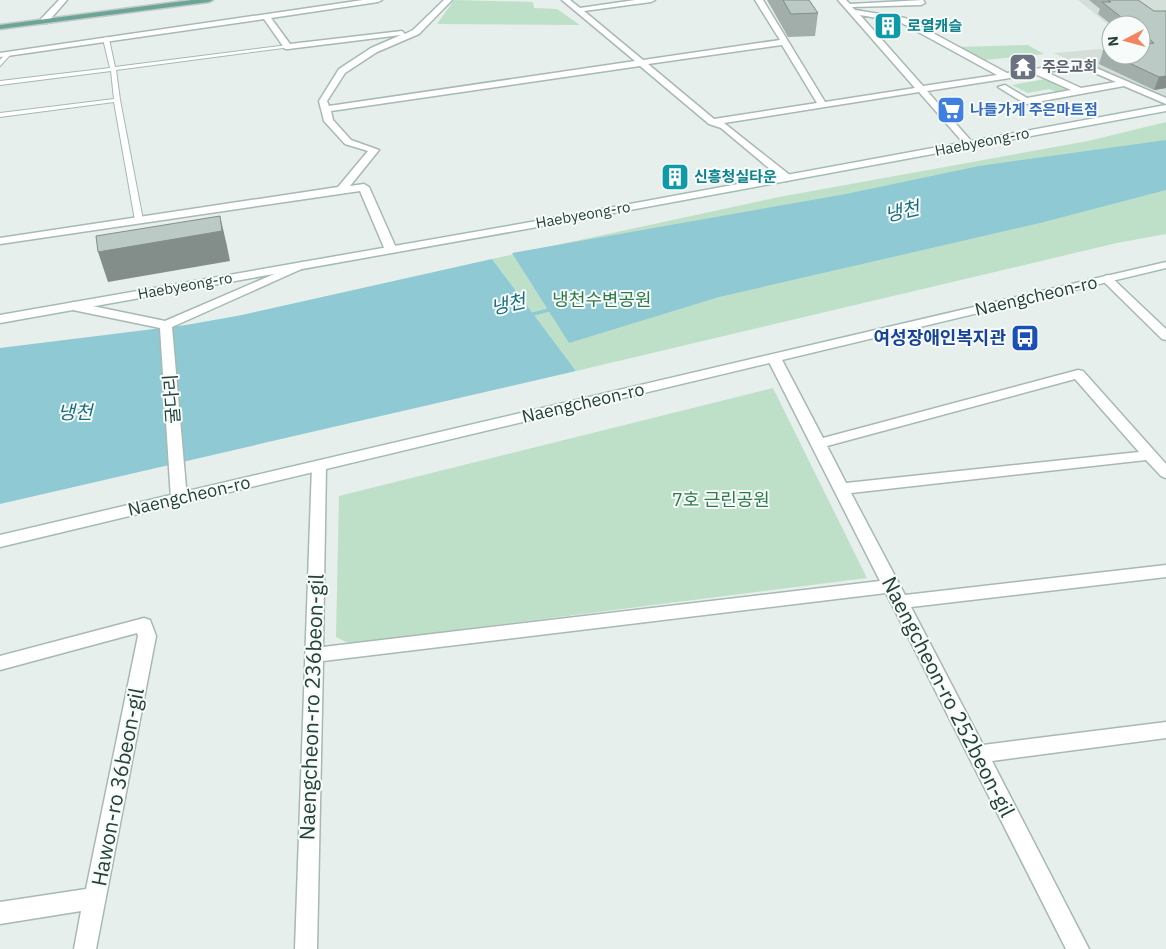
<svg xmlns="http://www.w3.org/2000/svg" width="1166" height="949" font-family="'IBM Plex Sans','Noto Sans KR',sans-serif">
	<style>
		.built { fill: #d4dfda }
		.green { fill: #bfe0c8 }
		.water { fill: #8ec9d4 }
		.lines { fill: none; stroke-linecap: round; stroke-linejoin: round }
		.stream { fill: #8ec9d4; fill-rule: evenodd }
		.service-casing { stroke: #a8b8b2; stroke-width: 2 }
		.minor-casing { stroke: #a8b8b2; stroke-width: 3 }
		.tertiary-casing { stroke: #a8b8b2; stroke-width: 3 }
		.secondary-casing { stroke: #a4bbb3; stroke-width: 3 }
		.primary-casing { stroke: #c2cac8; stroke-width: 3 }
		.service { fill: #fff; fill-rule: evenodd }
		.minor { fill: #fff; fill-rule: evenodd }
		.tertiary { fill: #fff; fill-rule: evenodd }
		.secondary { fill: #fff; fill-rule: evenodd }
		.primary { fill: #6aa596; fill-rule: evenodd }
		.wall { fill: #a1aea9 }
		.shaded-wall { fill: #838d89 }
		.building { fill: #bbcac4; stroke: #838d89 }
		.labels { text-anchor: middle; stroke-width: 4; stroke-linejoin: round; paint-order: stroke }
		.far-culture-label { font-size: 15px; font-weight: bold; fill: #0d838f; stroke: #f7fbf9; text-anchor: start }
		.far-worship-label { font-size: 15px; font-weight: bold; fill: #5b616d; stroke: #f7fbf9; text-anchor: start }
		.far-shop-label { font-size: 15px; font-weight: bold; fill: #366cbe; stroke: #f7fbf9; text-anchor: start }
		.far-street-label { font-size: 15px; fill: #24423a; stroke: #f7fbf9 }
		.street-label { font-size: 18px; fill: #24423a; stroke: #f7fbf9 }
		.park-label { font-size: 18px; fill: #2d7a4b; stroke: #f7fbf9 }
		.transit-label { font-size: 18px; font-weight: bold; fill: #164399; stroke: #f7fbf9; text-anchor: end }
		.water-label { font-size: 19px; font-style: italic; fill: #1c6f80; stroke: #f7fbf9 }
		.near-street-label { font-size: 21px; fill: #24423a; stroke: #f7fbf9 }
	</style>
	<rect width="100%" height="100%" fill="#e6efeb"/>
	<path class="built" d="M1078 0H1166V97L1160 96 1084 62 1074 63 1054 53 1111 48V55H1141V25H1111V27Z"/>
	<path class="green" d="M454 0 533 2 534 8 557 9 580 25 437 24Z
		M1028 45 1044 54 985 60 957 47Z
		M1045 79 1068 89 1056 92 1049 89 1028 93 1012 85Z
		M1166 122V234L1117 243 576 371 492 259 779 197 1088 141Z
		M773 388 867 578 353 643 346 642 336 637 339 496Z"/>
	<path class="water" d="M1166 140V190L1040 223 719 297 569 343 512 253 846 194 979 166Z
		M492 259 576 371 0 504V348L186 325 242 315Z"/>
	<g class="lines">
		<path class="stream" d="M557 306 559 307V309L525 318 522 316 523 315Z"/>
		<defs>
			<path id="service" d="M106 37 109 39 115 67 288 45 291 47 116 70 120 100 143 220 139 222 135 220 114 102 0 117V113L114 99 111 71 0 85V81L110 68 103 39Z
				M6 53 11 54 0 66V60Z"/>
			<path id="minor" d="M59 0H67L47 23H41V19Z
				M363 0H382L378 2 271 18 290 44 402 31 405 34 413 30 444 0H452L419 34 377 52 345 73 327 101 329 106 635 61 562 0H570L580 8 635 0H655L651 2 584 11 643 60 780 40 755 0H763L825 102 915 88 838 0H846L850 4 923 0 925 3 921 5 852 7 855 10 905 18 1007 73 1082 62 1166 98V104L1124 86 1026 104 998 87 1005 85 1027 98 1071 90 1035 74 927 91 973 143V147H967L919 92 724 123 791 176 792 178 787 181 783 180 721 128 709 124 640 66 331 111 333 120 351 140 379 150 350 186 364 184 369 187 397 250 395 252H387L385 250 360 191 0 244V238L338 187 368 151 345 144 324 121 319 101 339 69 371 48 401 35 288 49H285L264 19 0 57V53ZM860 15 900 22 997 75 923 86ZM782 45 817 103 714 119 648 64ZM1081 67 1116 82 1081 88 1046 72Z
				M302 262 308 265 306 267 172 327 187 499 184 503 179 504 174 503 171 499 160 328 73 310 67 306 73 302 165 321Z
				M774 354 781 358 823 438 1078 370 1083 371 1166 464V478L1161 476 1146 460 851 493 905 595 1166 565V577L911 607 983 745 1166 722V738L992 761 1089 949H1066L886 593 323 661 317 949H295L312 466 314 463H324L326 466 323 647 880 581 767 358ZM1075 379 1139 452 846 483 827 446Z
				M144 618 150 620 156 636 96 949H74L81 911 0 924V902L86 889 138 636 137 633 0 670V656Z"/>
			<path id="tertiary" d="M1107 275 1111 277 1166 329V340L1162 339 1103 281 1101 279 1103 277Z"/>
			<path id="secondary" d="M1166 105V111L554 224 0 323V315L554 218Z
				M1166 262V268L0 547V535Z"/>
			<path id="primary" d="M192 0H213L209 2 0 29V25Z"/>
		</defs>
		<use href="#service" class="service-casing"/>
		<use href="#minor" class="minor-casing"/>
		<use href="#tertiary" class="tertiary-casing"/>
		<use href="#secondary" class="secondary-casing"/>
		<use href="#primary" class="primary-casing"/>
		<use href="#service" class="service"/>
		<use href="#minor" class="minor"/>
		<use href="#tertiary" class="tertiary"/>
		<use href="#secondary" class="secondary"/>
		<use href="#primary" class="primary"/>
	</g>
	<path class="wall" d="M767 0H809L818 13 815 36 788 37Z
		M1089 0H1138L1154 11H1166V88L1154 90 1099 64 1103 51 1141 55V25H1112L1098 14 1100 9Z"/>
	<path class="shaded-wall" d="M1166 76V88L1154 90 1159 77Z
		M220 216 227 246 230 261 108 282 98 252Z"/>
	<path class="building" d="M783 0H809L818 13 791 14Z
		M1108 0H1138L1154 11H1166V76L1159 77 1112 55H1141V45L1154 43 1141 32V25H1131L1102 2H1111Z
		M1111 50V55L1103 51Z
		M220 216 222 231 98 252 96 236Z"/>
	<defs>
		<symbol id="building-square" viewBox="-11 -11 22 22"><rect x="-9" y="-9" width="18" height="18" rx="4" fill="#0f9aa8" stroke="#f7fbf9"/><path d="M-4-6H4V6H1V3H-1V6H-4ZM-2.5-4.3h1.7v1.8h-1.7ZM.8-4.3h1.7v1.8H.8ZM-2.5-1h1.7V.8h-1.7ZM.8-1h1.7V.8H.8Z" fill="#fff"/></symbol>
		<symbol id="temple-square" viewBox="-11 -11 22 22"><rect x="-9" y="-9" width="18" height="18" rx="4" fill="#6b7280" stroke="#f7fbf9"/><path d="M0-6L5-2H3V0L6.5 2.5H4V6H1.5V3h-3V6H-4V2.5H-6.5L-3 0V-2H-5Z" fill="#fff"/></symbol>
		<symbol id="supermarket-square" viewBox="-11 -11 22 22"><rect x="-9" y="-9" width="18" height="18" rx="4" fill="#3f7fe0" stroke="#f7fbf9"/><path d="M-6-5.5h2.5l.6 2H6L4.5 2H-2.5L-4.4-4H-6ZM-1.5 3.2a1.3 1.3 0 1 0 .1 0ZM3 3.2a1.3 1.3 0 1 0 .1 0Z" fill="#fff"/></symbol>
		<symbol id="bus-square" viewBox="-11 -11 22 22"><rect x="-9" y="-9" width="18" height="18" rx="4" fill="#1a4fb4" stroke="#f7fbf9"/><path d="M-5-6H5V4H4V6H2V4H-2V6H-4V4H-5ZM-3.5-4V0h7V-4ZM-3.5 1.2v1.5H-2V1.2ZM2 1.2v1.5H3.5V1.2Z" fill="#fff"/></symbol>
	</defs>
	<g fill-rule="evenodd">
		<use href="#building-square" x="872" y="10" width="32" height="32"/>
		<use href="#temple-square" x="1007" y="51" width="32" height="32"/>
		<use href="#supermarket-square" x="935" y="94" width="32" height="32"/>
		<use href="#building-square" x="659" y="161" width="32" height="32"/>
		<use href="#bus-square" x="1009" y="322" width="32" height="32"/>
	</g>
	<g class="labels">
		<g class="far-culture-label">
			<text x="907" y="31">로열캐슬</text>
			<text x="694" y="182">신흥청실타운</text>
		</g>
		<g class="far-worship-label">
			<text x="1042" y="72">주은교회</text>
		</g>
		<g class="far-shop-label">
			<text x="970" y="115">나들가게 주은마트점</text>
		</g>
		<g class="far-street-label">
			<text transform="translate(982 142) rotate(-11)" y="5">Haebyeong-ro</text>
			<text transform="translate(583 215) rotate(-10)" y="5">Haebyeong-ro</text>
			<text transform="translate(185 286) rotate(-10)" y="5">Haebyeong-ro</text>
		</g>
		<g class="street-label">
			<text transform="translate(1036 296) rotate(-13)" y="6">Naengcheon-ro</text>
			<text transform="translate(172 399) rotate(-94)" y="6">굴다리</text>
			<text transform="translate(583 403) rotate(-13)" y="6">Naengcheon-ro</text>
			<text transform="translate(189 496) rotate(-13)" y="6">Naengcheon-ro</text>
		</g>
		<g class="park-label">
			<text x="602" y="306">냉천수변공원</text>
			<text x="721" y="506">7호 근린공원</text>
		</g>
		<g class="transit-label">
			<text x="1006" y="344">여성장애인복지관</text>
		</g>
		<g class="water-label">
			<text transform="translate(902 211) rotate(-13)" y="7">냉천</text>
			<text transform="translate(508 304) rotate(-13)" y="7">냉천</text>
			<text x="75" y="419">냉천</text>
		</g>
		<g class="near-street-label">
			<text transform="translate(948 697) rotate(63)" y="7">Naengcheon-ro 252beon-gil</text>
			<text transform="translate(312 707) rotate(-88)" y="7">Naengcheon-ro 236beon-gil</text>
			<text transform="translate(118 787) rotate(-79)" y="7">Hawon-ro 36beon-gil</text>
		</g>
	</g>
	<g transform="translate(1126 40) rotate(264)"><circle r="24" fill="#f7fbf9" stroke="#a3b1ad"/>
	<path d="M0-4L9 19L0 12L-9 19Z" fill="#f4845f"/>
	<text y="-8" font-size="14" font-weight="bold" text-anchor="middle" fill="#24423a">N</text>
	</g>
</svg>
